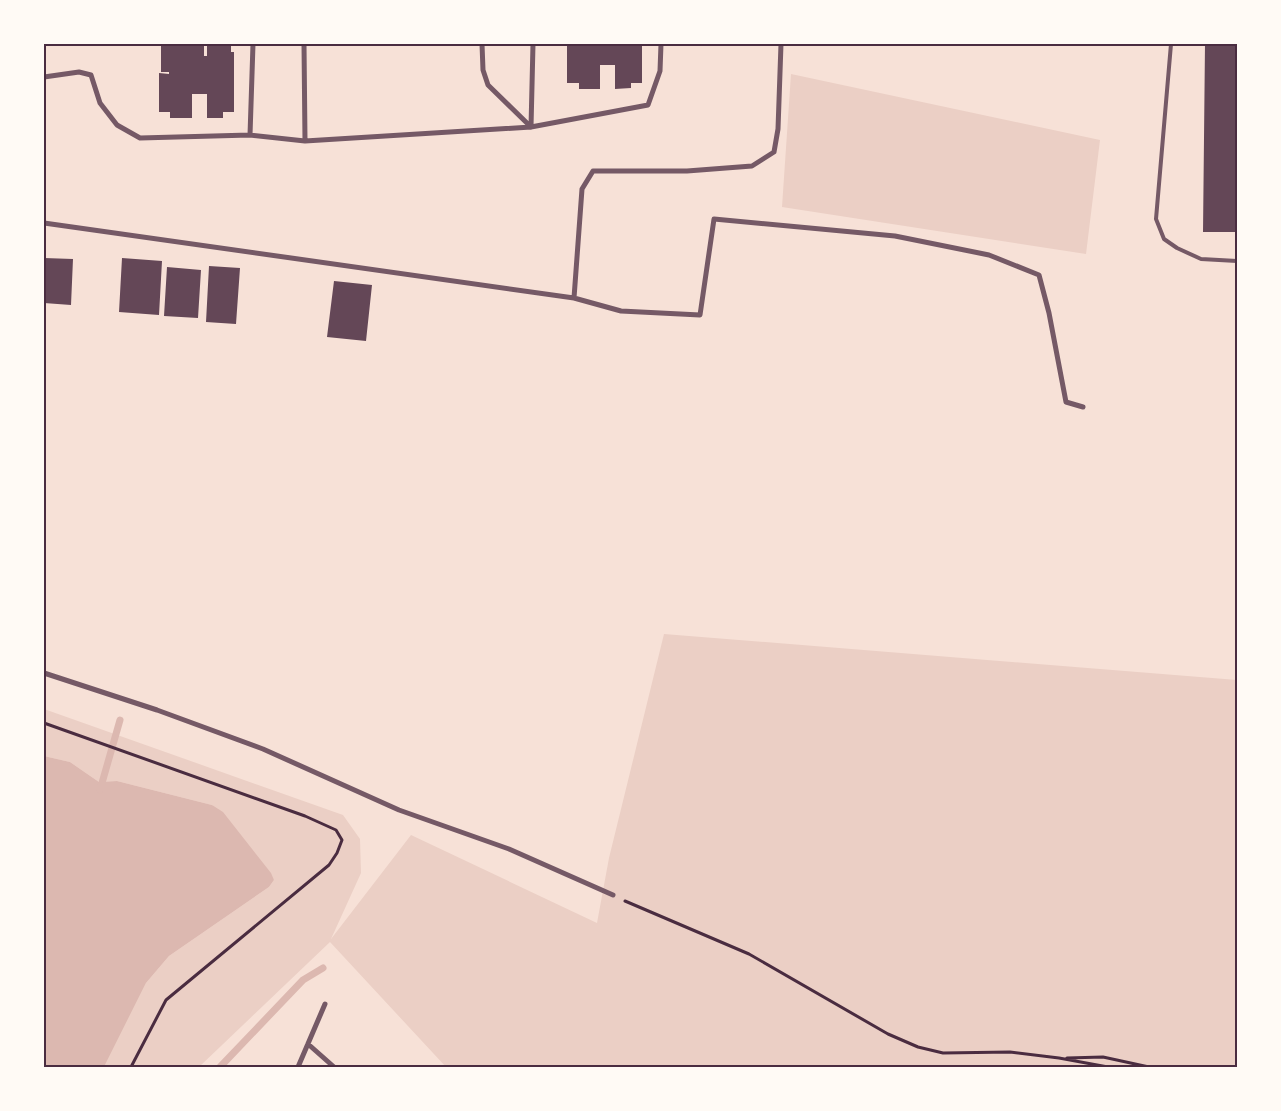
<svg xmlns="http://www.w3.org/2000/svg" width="1281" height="1111" font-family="Overpass,sans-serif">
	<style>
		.green { fill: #ebcfc5 }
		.water { fill: #dcb8b0 }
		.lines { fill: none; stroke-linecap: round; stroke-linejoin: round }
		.stream { stroke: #dcb8b0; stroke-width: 7 }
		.building { fill: #644757 }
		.path { stroke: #4a2c40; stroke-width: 3 }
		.service { stroke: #755966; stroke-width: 4 }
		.minor { stroke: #755966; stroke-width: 5 }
		.neatline { fill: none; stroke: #4a2c40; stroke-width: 2 }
	</style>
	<rect width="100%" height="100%" fill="#f7e1d7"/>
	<path class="green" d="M791 74 1100 140 1086 254 782 207Z
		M664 634 1237 680V1067H446L330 942 199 1067H104L146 983 169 956 269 887 274 880 212 805 117 781 99 782 70 762 44 756V709L343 815 360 839 361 873 331 939 411 835 597 923 609 858Z"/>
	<path class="water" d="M44 756 70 762 99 782 117 781 212 805 223 812 271 873 274 880 269 887 169 956 146 983 104 1067H44Z"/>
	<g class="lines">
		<path class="stream" d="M100 790 120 720
			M220 1067 303 980 323 968"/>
	</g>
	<path class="building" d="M161 44H204V56H207V44H231V52H234V112H223V118H207V94H192V118H170V112H159V73L169 74V72H161Z
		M567 44H642V83H631V88L615 89V65H600V89H579V83H567Z
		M1205 44H1237V232H1203Z
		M44 258 73 259 71 305 44 303Z
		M122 258 162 261 159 315 119 312Z
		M209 266 240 268 236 324 206 322Z
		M167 267 201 270 198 318 164 316Z
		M334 281 372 285 366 341 327 337Z"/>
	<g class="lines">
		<path class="path" d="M44 723 305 816 336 830 342 840 337 853 329 865 166 1000 131 1067
			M625 901 749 954 888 1034 918 1047 943 1053 1010 1052 1059 1058 1108 1067
			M1067 1058 1103 1057 1149 1067"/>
		<path class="service" d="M1171 44 1156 219 1164 239 1177 248 1201 259 1237 261"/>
		<path class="minor" d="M304 44 305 141
			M482 44 483 70 488 85 531 127
			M44 77 79 72 91 75 100 103 117 125 140 138 250 135 305 141 531 127 648 105 660 71 661 44
			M531 127 533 44
			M250 135 253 44
			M44 223 574 298 621 311 700 315 714 219 895 236 989 255 1039 275 1049 313 1066 402 1083 407
			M574 298 582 189 593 171H687L752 166 774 152 778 129 781 44
			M44 673 157 710 263 749 399 810 509 849 613 895
			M308 1044 334 1067
			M298 1067 325 1004"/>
	</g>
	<rect width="1281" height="1111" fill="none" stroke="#fffaf5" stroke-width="90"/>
	<rect x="45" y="45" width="1191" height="1021" class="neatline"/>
</svg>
